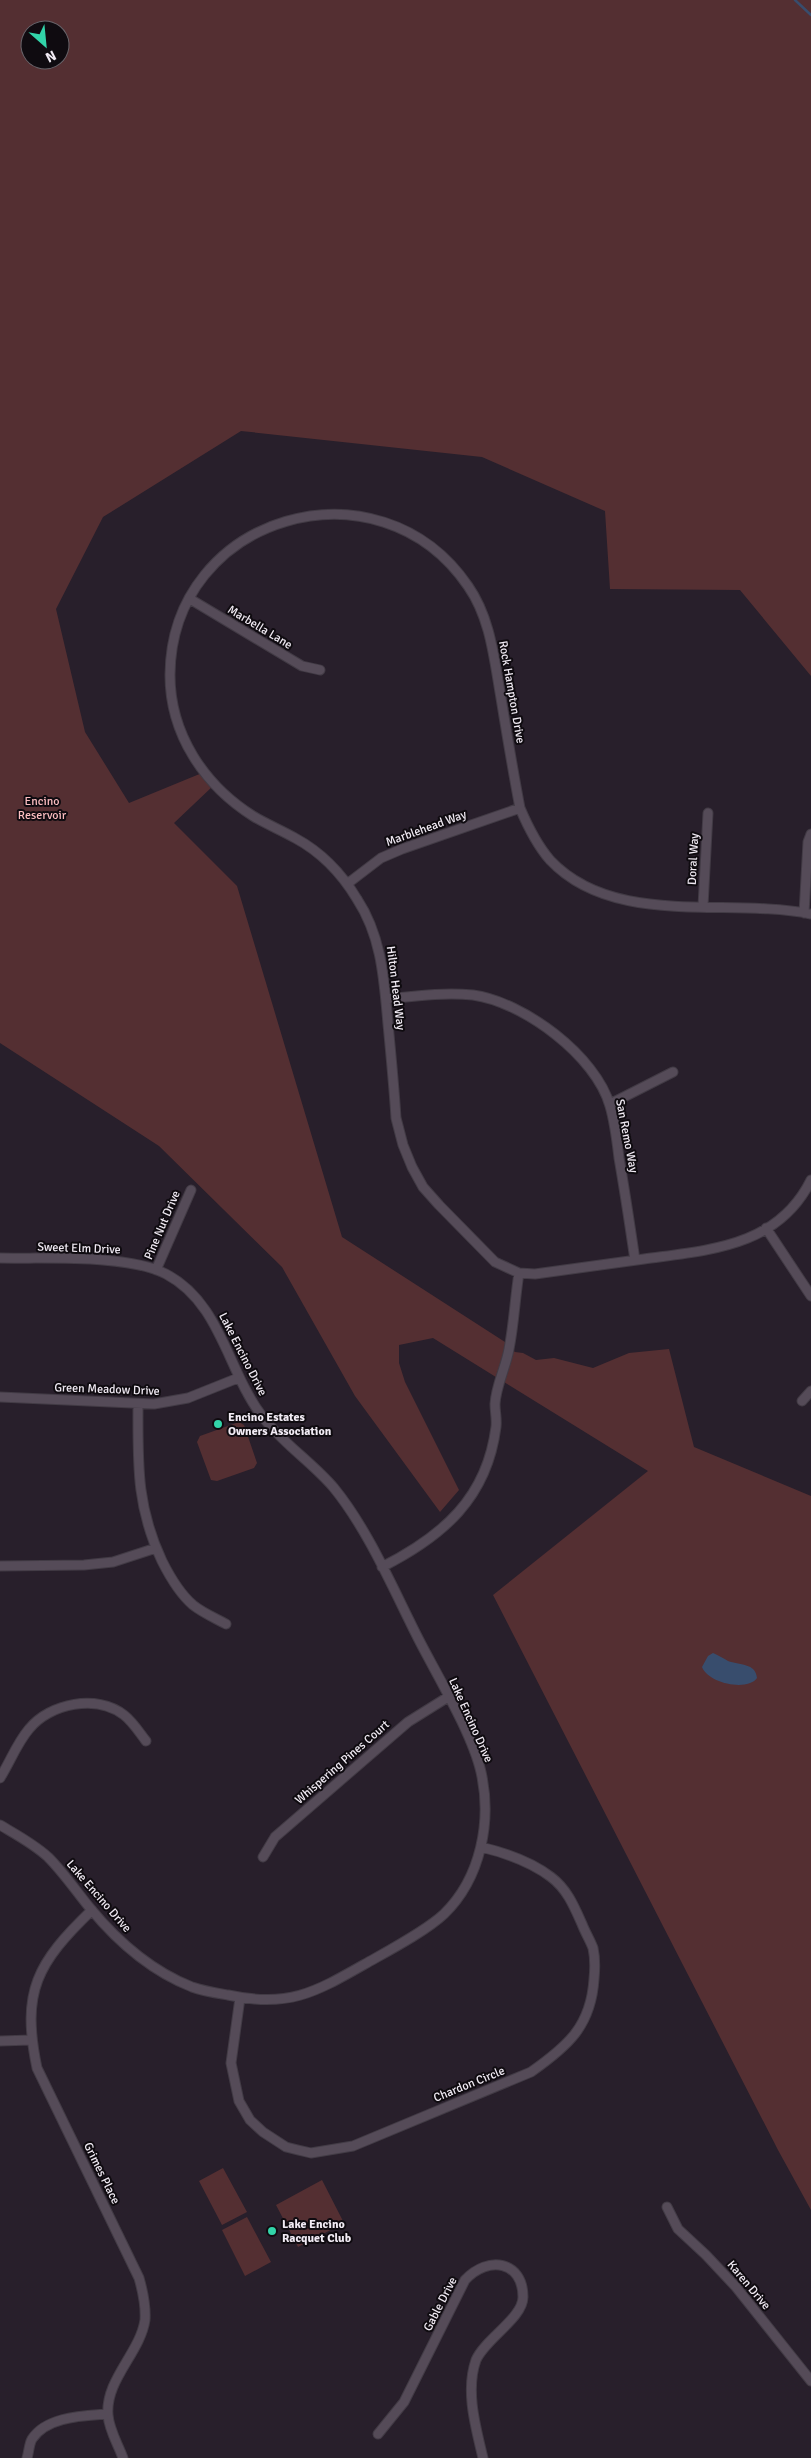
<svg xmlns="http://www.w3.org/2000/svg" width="811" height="2458" font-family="Signika,sans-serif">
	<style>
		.green { fill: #542f32; fill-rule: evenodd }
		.water { fill: #384d6d }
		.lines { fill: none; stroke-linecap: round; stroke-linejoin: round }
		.stream { stroke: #384d6d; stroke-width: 2.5 }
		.minor-casing { stroke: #423b45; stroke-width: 11 }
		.minor { stroke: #554b58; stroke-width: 9 }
		.poi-dot { fill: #32d4a9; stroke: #0f0b10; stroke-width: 2 }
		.labels { text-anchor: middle; stroke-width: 4; stroke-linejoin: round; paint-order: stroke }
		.street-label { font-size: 12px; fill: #f1ebf4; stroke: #0f0b10 }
		.park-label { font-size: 12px; fill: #fdbec1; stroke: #0f0b10 }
		.poi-label { font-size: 12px; font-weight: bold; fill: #f1ebf4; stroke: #0f0b10; text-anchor: start }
	</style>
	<rect width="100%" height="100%" fill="#281f2b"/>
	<path class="green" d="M0 0H811V676L740 590 610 589 605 511 482 457 241 431 103 517 56 609 85 732 129 803 202 773 213 786 174 823 237 886 342 1237 505 1342 515 1352 523 1353 536 1360 554 1358 593 1368 629 1353 669 1349 694 1447 811 1496V2210L778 2150 493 1595 648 1471 433 1338 399 1345V1363L405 1382 459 1490 440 1512 355 1396 282 1267 159 1146 0 1043ZM30 30H60V60H30Z
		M239 1422 244 1425 257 1463 254 1468 217 1481 211 1480 197 1442 200 1436Z
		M223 2168 247 2212 222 2225 199 2181Z
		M322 2180 344 2223 298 2247 276 2205Z
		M247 2217 271 2262 245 2276 222 2230Z"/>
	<path class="water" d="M713 1653C718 1655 723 1658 728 1661 739 1665 756 1663 757 1678 747 1692 708 1683 702 1667L708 1656Z"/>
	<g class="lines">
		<path class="stream" d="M795 0 811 15"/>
		<defs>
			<path id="minor" d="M190 599 302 666 320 670
				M347 884 381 858 402 849 520 808
				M703 906 708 813
				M804 913 808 842 811 834
				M811 914C727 897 614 928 550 860 537 845 528 827 520 808 513 771 507 735 501 698 494 659 491 619 468 586 379 455 171 515 170 675 170 734 204 785 253 816 266 824 281 830 295 838 321 852 342 874 357 899 382 937 384 980 388 1024 391 1055 394 1086 396 1118L403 1145 412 1167 423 1187 439 1205 495 1262 519 1273 535 1274C571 1269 608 1264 644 1259 709 1250 778 1247 811 1180
				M386 999C415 996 444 992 473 995 524 1002 596 1056 610 1106 615 1123 617 1141 619 1158 625 1192 630 1226 635 1260
				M610 1104 673 1072
				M766 1228 811 1296
				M0 1258C44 1259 128 1254 166 1274 221 1303 227 1370 262 1416 282 1443 312 1462 334 1488 369 1531 394 1591 419 1640 438 1677 472 1733 481 1772 492 1821 481 1878 444 1914 426 1931 388 1951 365 1964 314 1993 288 2008 228 1995 216 1993 203 1991 192 1987 151 1971 118 1942 90 1908 76 1891 64 1873 48 1857 34 1844 17 1835 0 1825
				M156 1270 191 1190
				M0 1397 154 1404 188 1398 238 1378
				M802 1401 811 1391
				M138 1404C138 1463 136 1506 162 1561 170 1577 179 1593 193 1605 203 1613 215 1618 226 1624
				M0 1566 84 1565 113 1562 156 1548
				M382 1567C443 1536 487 1498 496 1427 497 1419 495 1412 495 1404 496 1385 506 1367 509 1349 514 1324 515 1298 519 1273
				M0 1778C10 1762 17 1743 29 1729 50 1703 97 1694 124 1715 133 1722 139 1732 146 1741
				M263 1857 275 1837 408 1722 448 1697
				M92 1910C37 1963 21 1991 37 2068L139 2278C143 2292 146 2305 145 2320 140 2353 105 2380 108 2415 109 2430 118 2444 123 2458
				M240 1998 231 2063 239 2101 250 2120 263 2132 286 2147 298 2150 311 2153 353 2146 531 2072C568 2046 591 2026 594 1979 595 1969 595 1957 593 1948 590 1940 585 1932 582 1924 574 1906 567 1889 551 1877 530 1861 506 1853 481 1847
				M0 2041 31 2040
				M667 2207 678 2229 706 2255 736 2287 811 2381
				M378 2434 404 2402 465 2280C488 2255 523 2261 523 2297 523 2318 485 2339 476 2360 465 2391 476 2428 483 2458
				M27 2458C29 2452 29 2444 32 2439 47 2416 84 2416 108 2414"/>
		</defs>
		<use href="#minor" class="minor-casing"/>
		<use href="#minor" class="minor"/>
	</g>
	<g class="poi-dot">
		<circle cx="218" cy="1424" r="5"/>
		<circle cx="272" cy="2231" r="5"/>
	</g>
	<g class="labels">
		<g class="street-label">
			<text transform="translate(260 627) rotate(31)" y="4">Marbella Lane</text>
			<text transform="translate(512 692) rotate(80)" y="4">Rock Hampton Drive</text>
			<text transform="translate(426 828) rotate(-20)" y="4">Marblehead Way</text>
			<text transform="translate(693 859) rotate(-87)" y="4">Doral Way</text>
			<text transform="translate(396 988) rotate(83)" y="4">Hilton Head Way</text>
			<text transform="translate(627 1136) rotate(79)" y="4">San Remo Way</text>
			<text transform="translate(162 1225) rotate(-67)" y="4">Pine Nut Drive</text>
			<text transform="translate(79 1248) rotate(2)" y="4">Sweet Elm Drive</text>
			<text transform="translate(243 1354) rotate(63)" y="4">Lake Encino Drive</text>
			<text transform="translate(107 1389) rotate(2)" y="4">Green Meadow Drive</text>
			<text transform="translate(471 1720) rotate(66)" y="4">Lake Encino Drive</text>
			<text transform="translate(342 1762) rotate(-41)" y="4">Whispering Pines Court</text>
			<text transform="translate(99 1896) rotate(49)" y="4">Lake Encino Drive</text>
			<text transform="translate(469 2084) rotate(-22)" y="4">Chardon Circle</text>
			<text transform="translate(102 2173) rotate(64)" y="4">Grimes Place</text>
			<text transform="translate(749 2285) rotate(50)" y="4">Karen Drive</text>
			<text transform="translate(440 2304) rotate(-63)" y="4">Gable Drive</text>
		</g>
		<g class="park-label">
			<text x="42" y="805">Encino<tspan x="42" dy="14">Reservoir</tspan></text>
		</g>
		<g class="poi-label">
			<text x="228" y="1421">Encino Estates<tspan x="228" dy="14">Owners Association</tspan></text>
			<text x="282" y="2228">Lake Encino<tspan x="282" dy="14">Racquet Club</tspan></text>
		</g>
	</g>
	<g transform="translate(45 45) rotate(153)"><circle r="24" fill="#0f0b10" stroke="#69656b"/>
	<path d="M0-4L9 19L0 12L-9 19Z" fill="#32d4a9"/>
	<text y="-8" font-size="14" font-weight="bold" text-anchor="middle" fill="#f1ebf4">N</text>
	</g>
</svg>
